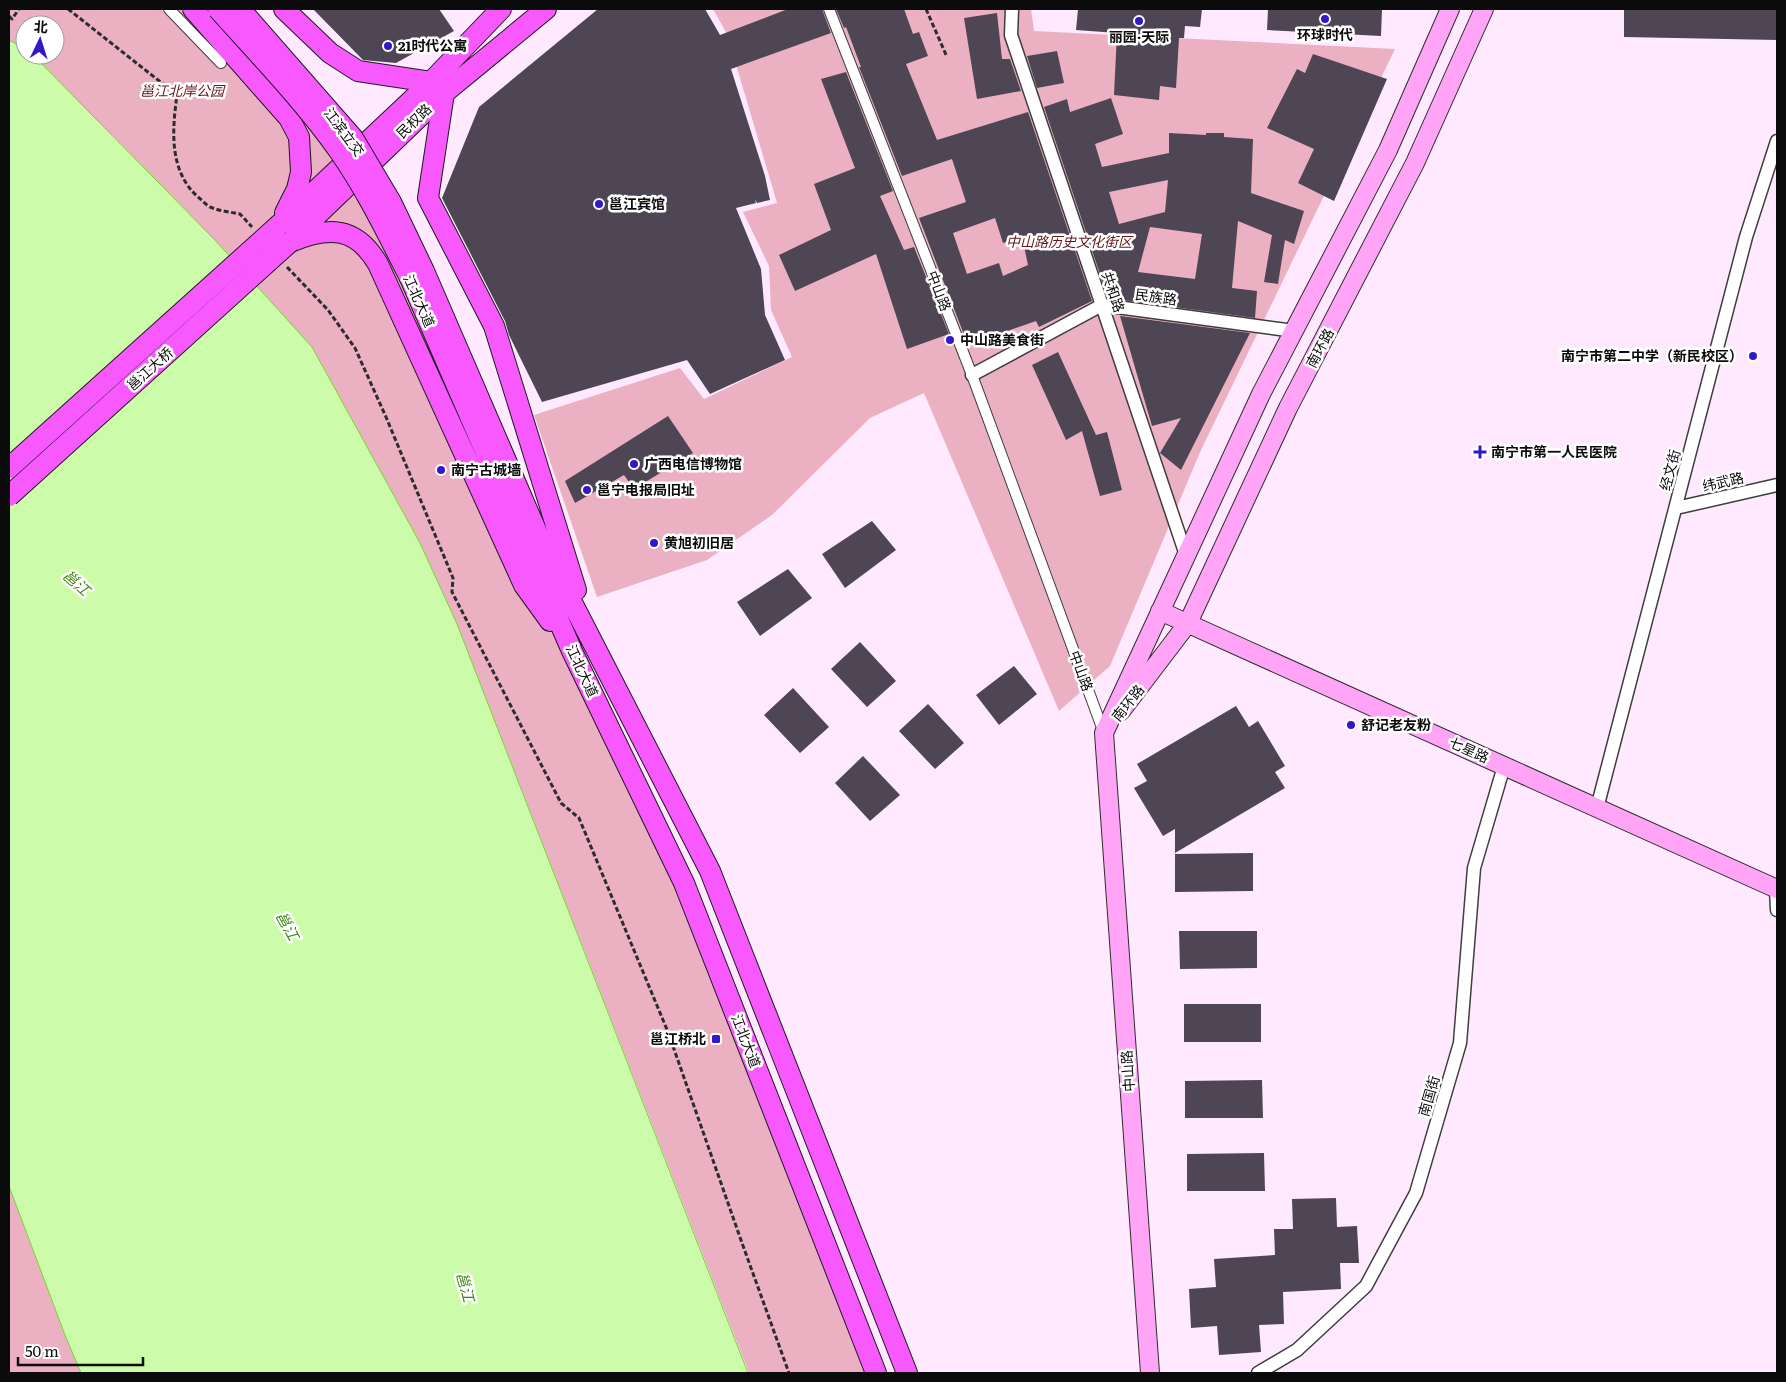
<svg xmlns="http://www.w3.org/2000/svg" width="1786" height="1382" font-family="Literata,'Noto Sans SC',serif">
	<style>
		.green { fill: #ecb0c3 }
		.water { fill: #ccfba9; stroke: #71d72a }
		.building { fill: #4e4654; fill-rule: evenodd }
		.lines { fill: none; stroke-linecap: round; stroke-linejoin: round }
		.pedestrian-casing { stroke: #3e3e3e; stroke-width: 12 }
		.minor-casing { stroke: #3e3e3e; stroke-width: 15 }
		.secondary-casing { stroke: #2d2d2d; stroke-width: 20 }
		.primary-casing { stroke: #1c1c1c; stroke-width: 22 }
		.path { stroke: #2d2d2d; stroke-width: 3; stroke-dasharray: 5 2.5; stroke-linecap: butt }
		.pedestrian { stroke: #fff; stroke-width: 10 }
		.minor { stroke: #fff; stroke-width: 12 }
		.secondary { stroke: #ffa4f7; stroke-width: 18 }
		.primary { stroke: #f759ff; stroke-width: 20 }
		.primary-bridge-casing { stroke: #1c1c1c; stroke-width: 22; stroke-linecap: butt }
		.primary-bridge { stroke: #f759ff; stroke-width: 20 }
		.poi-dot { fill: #3219c4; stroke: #fff; stroke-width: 2 }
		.labels { text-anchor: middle; stroke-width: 5; stroke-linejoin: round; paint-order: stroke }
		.poi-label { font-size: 14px; font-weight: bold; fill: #0b0b0b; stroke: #fff; text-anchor: start }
		.park-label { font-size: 14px; font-style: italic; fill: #661718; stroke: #fff }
		.street-label { font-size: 14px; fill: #0b0b0b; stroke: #fff }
		.water-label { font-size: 15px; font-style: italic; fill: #3b870d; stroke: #fff }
	</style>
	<rect width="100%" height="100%" fill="#ffe9ff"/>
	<path class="green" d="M9 9H218L340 153 684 883 876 1373H749L457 624 420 543 312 347 214 239 33 55H55V25H25V49L9 40Z
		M713 9H1031L1034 31 1395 49 1201 450 1110 666 1059 711 924 393 870 418 772 515 707 560 597 597 534 415 680 368 704 399 792 357 771 310 769 266 743 212 777 203 727 34Z
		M9 1186 65 1335 81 1373H9Z"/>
	<path class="water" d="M9 40 25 49V55H33L214 239 312 347 420 543 457 624 748 1373H81L65 1335 9 1186Z"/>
	<path class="building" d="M313 9H439L454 31 396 63 363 60Z
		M598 9H705L720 35 788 9H822L831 33 731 69 765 176 770 200 757 203 755 199 756 203 736 208 761 269 765 315 785 360 710 394 687 360 542 402 509 335 505 321 442 198 479 107Z
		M836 9H904L913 34 919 32 928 56 906 64 937 140 1028 112 1092 301 1039 327 1036 321 968 345 919 218 966 202 952 159 902 176 859 67H861L846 27 844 28ZM995 218 1003 243 1022 237 1028 265 1003 276 999 263 967 274 953 233Z
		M1078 9H1202L1200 27 1185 26 1184 38H1179L1176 88 1160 86 1159 100 1114 95 1117 33 1076 30Z
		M1268 9H1382L1381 36 1267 30Z
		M1624 9H1777V40L1624 37Z
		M997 13 1002 59H1010L1021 91 977 99 964 18Z
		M1057 51 1064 83 1037 88 1027 56Z
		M1313 54 1387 79 1334 201 1298 183 1314 149 1267 128 1297 69 1305 73Z
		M846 72 893 191 880 196 904 250 914 247 949 334 907 349 876 254 795 291 779 255 831 230 814 184 855 168 821 79Z
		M1111 98 1123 134 1095 144 1102 167 1169 153V133L1206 135V133H1224V137L1253 139 1251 193 1304 211 1294 244 1285 240 1278 284 1264 282 1272 235 1238 221 1232 288 1257 291 1255 318 1108 298 1044 107 1067 99 1070 112ZM1168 180 1165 212 1119 224 1109 192ZM1150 227 1202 234 1195 279 1138 272Z
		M1120 316 1250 333 1181 470 1160 453 1181 418 1152 426Z
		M1058 352 1096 435 1107 432 1122 490 1100 496 1082 431 1066 440 1032 365Z
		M668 416 693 453 634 489 624 475 575 503 565 481Z
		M872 521 896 550 845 588 822 554Z
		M788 569 812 598 760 636 737 602Z
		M860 642 896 681 867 707 831 669Z
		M1014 666 1037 694 999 725 976 695Z
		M793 688 829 727 800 753 764 715Z
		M928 704 964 743 935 769 899 731Z
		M1236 706 1249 727 1258 721 1285 766 1275 772 1285 788 1175 853V829L1163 836 1134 788 1147 781 1137 764Z
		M863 756 900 795 870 821 835 783Z
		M1253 853V891L1175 892V854Z
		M1179 931H1257V968L1180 969Z
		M1184 1004H1261V1042H1184Z
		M1262 1080 1263 1118H1185V1081Z
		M1264 1153 1265 1191H1187V1154Z
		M1336 1198 1337 1227 1357 1226 1359 1263H1340L1341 1289 1283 1292 1284 1324 1259 1325 1261 1352 1219 1355 1217 1326 1191 1328 1189 1289 1216 1287 1214 1259 1275 1255 1274 1229H1293L1292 1199Z"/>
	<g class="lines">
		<defs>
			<path id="pedestrian" d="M169 9 221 63
				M829 9 972 375 1104 733"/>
			<path id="minor" d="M1012 9 1011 35 1186 555
				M972 375 1102 305 1294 331
				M1676 508 1777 485
				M1597 808 1746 237 1777 141
				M1776 889 1777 910
				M1258 1373 1297 1350 1366 1286 1416 1193 1460 1043 1474 868 1504 766"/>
			<path id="secondary" d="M1160 611 1777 889
				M1121 711 1188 623 1288 408 1415 163 1484 9
				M1150 1373 1104 733 1261 394 1388 150 1450 9"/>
			<path id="primary" d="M193 9 289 118 299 137 301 172 297 189 285 213
				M284 9 330 53 358 71 431 82
				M444 93 428 198 494 326 576 590
				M279 225 431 82 501 9
				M293 238 444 93 546 9
				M290 242C328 226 356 226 378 264L524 585 550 621
				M424 271 542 544 710 871 907 1373
				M410 278 572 651 684 883 876 1373"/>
		</defs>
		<use href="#pedestrian" class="pedestrian-casing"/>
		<use href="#minor" class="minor-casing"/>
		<use href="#secondary" class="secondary-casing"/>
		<use href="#primary" class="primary-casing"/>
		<path class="path" d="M68 9 177 95C172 131 169 171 198 197 202 200 206 205 210 207 220 211 230 212 240 214L252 227
			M926 9 947 57
			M9 16 12 19 19 9
			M287 267 328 310 355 348 386 417 453 578 452 592 561 803 579 818 668 1032 742 1243 789 1373"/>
		<use href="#pedestrian" class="pedestrian"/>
		<use href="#minor" class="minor"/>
		<use href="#secondary" class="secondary"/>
		<use href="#primary" class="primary"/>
		<defs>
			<path id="primary-bridge" d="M218 9C259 55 303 100 339 151 367 191 388 235 410 278
				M240 9 353 138 391 202 424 271
				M9 468 279 225
				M9 496 290 242"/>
		</defs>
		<use href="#primary-bridge" class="primary-bridge-casing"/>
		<use href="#primary-bridge" class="primary-bridge"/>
	</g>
	<g class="poi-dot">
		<circle cx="1325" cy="19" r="5"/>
		<circle cx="1139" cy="21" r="5"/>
		<circle cx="388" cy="46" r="5"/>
		<circle cx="599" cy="204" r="5"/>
		<circle cx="950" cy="340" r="5"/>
		<circle cx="1753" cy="356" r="5"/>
		<path d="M1477.5 444.5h5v5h5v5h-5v5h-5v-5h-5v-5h5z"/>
		<circle cx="634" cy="464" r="5"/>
		<circle cx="441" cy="470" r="5"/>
		<circle cx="587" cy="490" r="5"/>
		<circle cx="654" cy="543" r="5"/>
		<circle cx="1351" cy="725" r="5"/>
		<rect x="711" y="1034" width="10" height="10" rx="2.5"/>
	</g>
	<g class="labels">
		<g class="poi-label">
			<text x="1325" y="40" text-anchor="middle">环球时代</text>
			<text x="1139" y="42" text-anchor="middle">丽园·天际</text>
			<text x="398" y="51">21时代公寓</text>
			<text x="609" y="209">邕江宾馆</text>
			<text x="960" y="345">中山路美食街</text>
			<text x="1743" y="361" text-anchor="end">南宁市第二中学（新民校区）</text>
			<text x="1491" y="457">南宁市第一人民医院</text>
			<text x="644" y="469">广西电信博物馆</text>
			<text x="451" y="475">南宁古城墙</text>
			<text x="597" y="495">邕宁电报局旧址</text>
			<text x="664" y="548">黄旭初旧居</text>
			<text x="1361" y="730">舒记老友粉</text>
			<text x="706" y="1044" text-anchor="end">邕江桥北</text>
		</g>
		<g class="park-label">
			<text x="182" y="96">邕江北岸公园</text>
			<text x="1069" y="247">中山路历史文化街区</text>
		</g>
		<g class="street-label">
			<text transform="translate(414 121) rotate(-44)" y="5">民权路</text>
			<text transform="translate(344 132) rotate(53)" y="5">江滨立交</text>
			<text transform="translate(939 291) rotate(69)" y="5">中山路</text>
			<text transform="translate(1113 292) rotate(71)" y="5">共和路</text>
			<text transform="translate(1156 297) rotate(8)" y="5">民族路</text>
			<text transform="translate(419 301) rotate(66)" y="5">江北大道</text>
			<text transform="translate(1320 348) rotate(-62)" y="5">南环路</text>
			<text transform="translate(150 369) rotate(-42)" y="5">邕江大桥</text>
			<text transform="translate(1670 470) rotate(-75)" y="5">经文街</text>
			<text transform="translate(1723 482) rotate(-13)" y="5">纬武路</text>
			<text transform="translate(582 671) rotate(65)" y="5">江北大道</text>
			<text transform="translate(1081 671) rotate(70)" y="5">中山路</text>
			<text transform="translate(1128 703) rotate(-51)" y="5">南环路</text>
			<text transform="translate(1469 750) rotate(24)" y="5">七星路</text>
			<text transform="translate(746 1041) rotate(69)" y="5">江北大道</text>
			<text transform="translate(1128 1071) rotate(-94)" y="5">中山路</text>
			<text transform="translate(1429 1096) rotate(-74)" y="5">南国街</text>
		</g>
		<g class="water-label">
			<text transform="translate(76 583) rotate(41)" y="5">邕江</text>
			<text transform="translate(287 926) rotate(61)" y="5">邕江</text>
			<text transform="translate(465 1287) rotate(75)" y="5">邕江</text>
		</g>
	</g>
	<rect width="1786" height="1382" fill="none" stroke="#0b0b0b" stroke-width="20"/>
	<g transform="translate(40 40) rotate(4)"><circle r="24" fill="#ffffff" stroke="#9d9d9d"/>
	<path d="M0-4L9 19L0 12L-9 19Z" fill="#3219c4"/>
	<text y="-8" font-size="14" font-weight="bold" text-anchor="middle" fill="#0b0b0b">北</text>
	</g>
	<path d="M18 1357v8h125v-8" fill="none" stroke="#0b0b0b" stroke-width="2.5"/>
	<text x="25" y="1357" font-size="15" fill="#0b0b0b" stroke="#ffffff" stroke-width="4" paint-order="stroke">50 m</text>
</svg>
